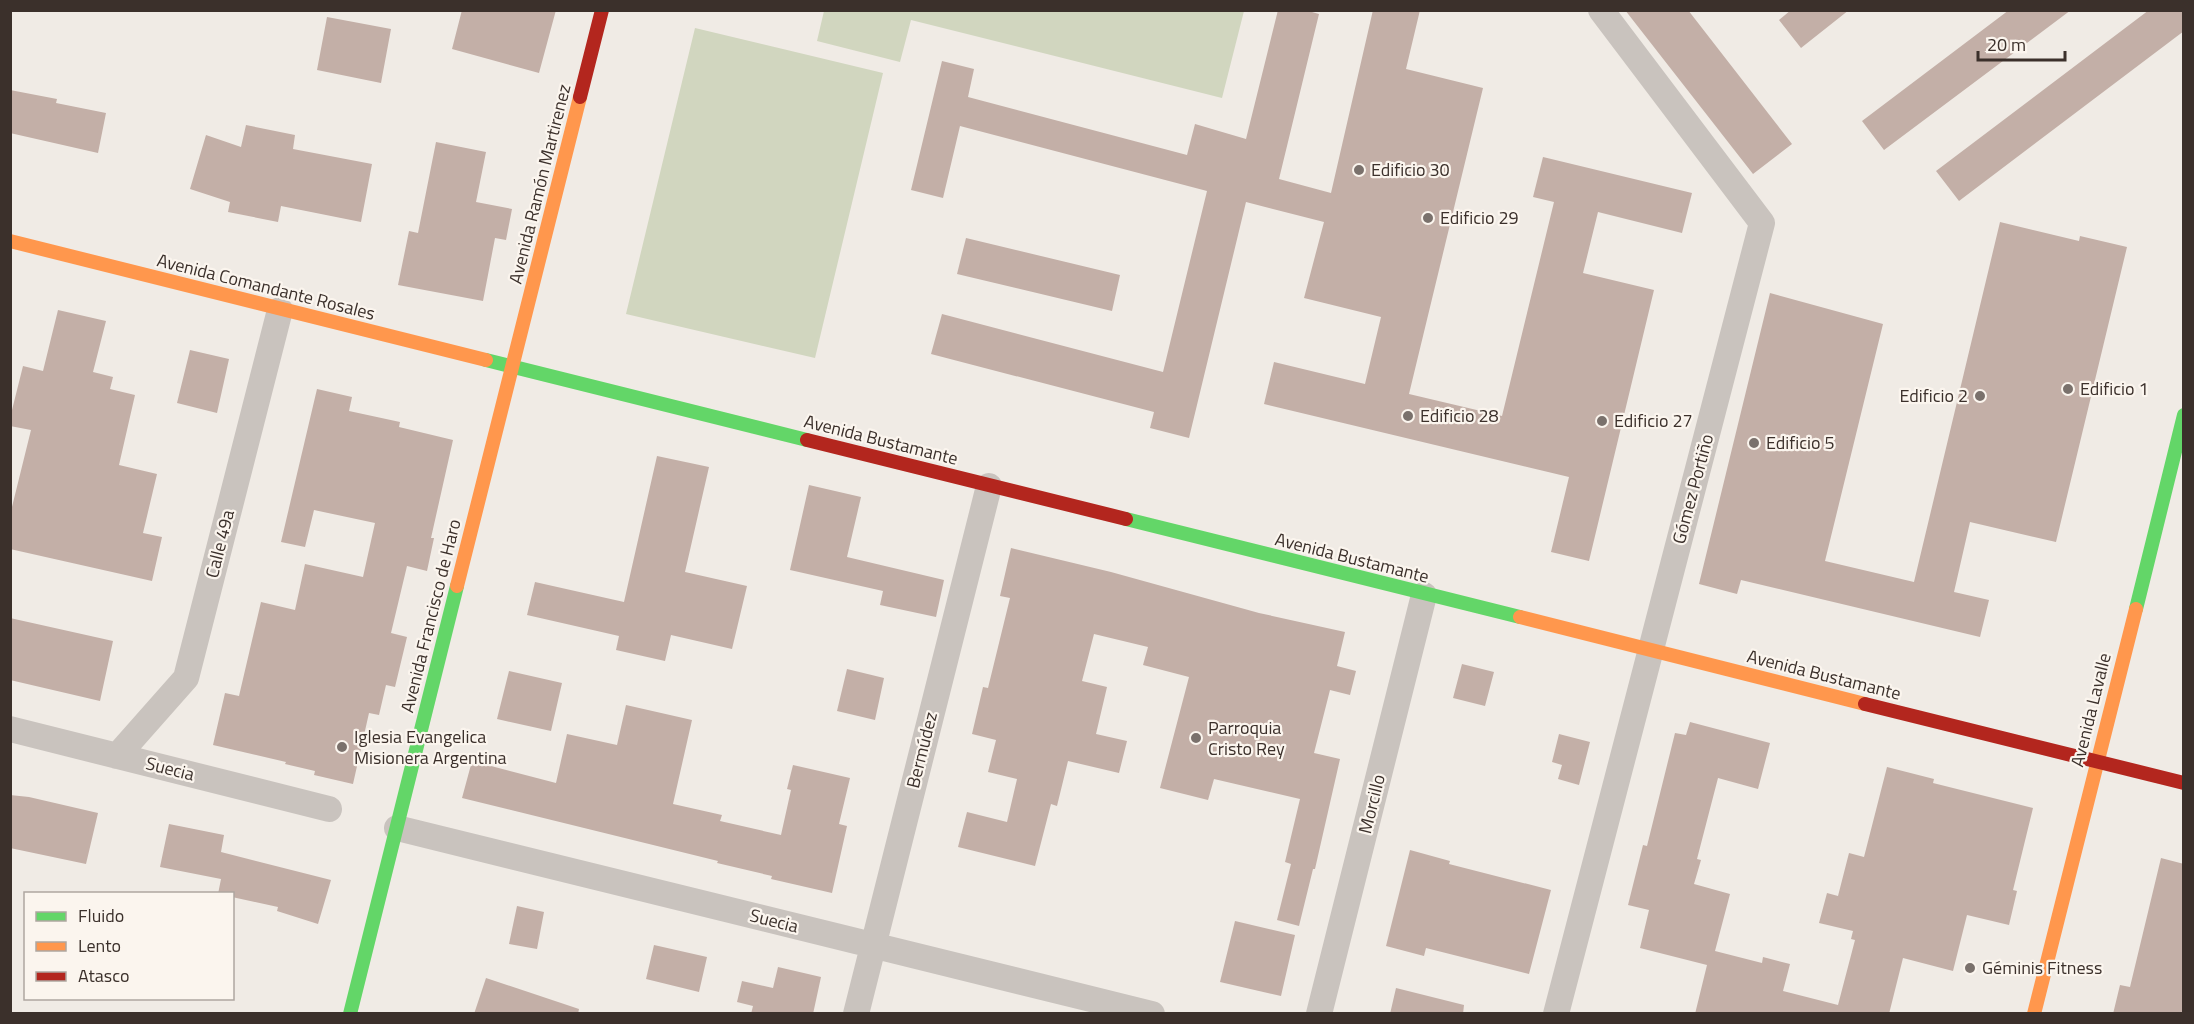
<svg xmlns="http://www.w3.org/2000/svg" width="2194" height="1024" font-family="'Titillium Web',sans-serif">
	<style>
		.green { fill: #d1d6bf }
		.building { fill: #c3afa7 }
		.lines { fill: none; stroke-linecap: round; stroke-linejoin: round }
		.street { stroke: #c9c3be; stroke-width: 26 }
		.fast { stroke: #63d668; stroke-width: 14 }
		.slow { stroke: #ff974d; stroke-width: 14 }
		.jam { stroke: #b3261e; stroke-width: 14 }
		.poi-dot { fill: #7a716c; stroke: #fbf5ee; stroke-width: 2 }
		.labels { text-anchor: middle; stroke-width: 4.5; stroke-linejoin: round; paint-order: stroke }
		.poi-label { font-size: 18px; fill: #3b302b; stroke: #fbf5ee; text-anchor: start }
		.street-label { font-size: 18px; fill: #3b302b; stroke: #fbf5ee }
	</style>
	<rect width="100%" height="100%" fill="#f0ebe5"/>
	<path class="green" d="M824 11V10L1244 11 1222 98 911 20 900 62 817 41Z
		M695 28 883 73 815 358 626 314Z"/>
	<path class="building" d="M462 10H556L539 73 452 49Z
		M1278 10H1305L1319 14 1279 179 1331 193 1373 10H1420L1406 69 1483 88 1409 394 1502 416 1554 202 1533 197 1543 157 1692 193 1682 233 1598 212 1583 273 1654 290 1589 561 1551 552 1569 477 1264 404 1274 362 1365 384 1381 317 1304 298 1324 222 1246 202 1189 438 1150 428 1154 412 931 354 942 314 1163 372 1207 191 960 126 943 198 911 190 942 61 974 69 968 97 1187 155 1195 124 1246 139Z
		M1625 10H1688L1792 144 1753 174Z
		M1791 10H1849L1801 48 1779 20Z
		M2009 10H2071L1884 150 1862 121Z
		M2149 10H2184V31L1959 201 1936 171Z
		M327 17 391 29 381 83 317 70Z
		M10 90 57 99 56 103 106 113 98 153 10 133Z
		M246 125 295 135 293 149 372 164 361 222 281 206 278 222 228 212 230 202 190 189 206 135 241 147Z
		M436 142 486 152 476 202 512 209 506 240 495 238 483 301 398 285 409 231 418 233Z
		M2000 222 2079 241 2080 236 2127 247 2056 542 1970 522 1954 592 1989 600 1980 637 1741 580 1737 594 1699 584 1770 293 1883 324 1825 561 1914 582Z
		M966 238 1120 275 1112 311 957 274Z
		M58 310 106 321 93 372 113 377 110 389 135 395 119 465 157 474 143 533 162 537 152 581 10 549V515L31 430 10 426V418L23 366 43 371Z
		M190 350 229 359 217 413 177 403Z
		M317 389 352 397 349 411 400 422 399 427 453 440 431 538H434L427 571 407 566 391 633 407 637 395 687 386 685 379 715 369 713 353 784 314 775 315 771 285 764 286 762 213 745 225 693 239 696 261 602 295 610 305 564 363 577 375 523 314 510 305 547 281 542Z
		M657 456 709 467 685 572 747 586 732 649 671 635 665 661 616 650 619 636 527 615 535 582 624 602Z
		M809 485 861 497 847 557 944 580 936 617 880 605 883 591 790 570Z
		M1011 548 1111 572 1259 613 1345 632 1337 666 1356 671 1350 695 1330 690 1314 753 1340 759 1315 869H1313L1299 926 1277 920 1291 864 1285 862 1300 799 1214 779 1208 800 1160 788 1189 677 1143 665 1148 647 1094 634 1082 681 1107 687 1096 734 1127 741 1119 773 1068 761 1057 806 1051 804 1035 866 958 847 967 812 1007 822 1017 779 988 772 996 740 972 734 983 687 988 688 1010 598 1000 596Z
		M10 618 113 641 100 701 10 680Z
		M1462 664 1494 672 1485 706 1453 698Z
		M847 669 884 678 875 720 837 711Z
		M509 671 562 683 551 731 497 719Z
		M626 705 692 720 673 804 722 815 720 821 781 835 791 790 787 789 793 765 850 778 839 824 847 826 832 893 771 879 772 876 717 863 718 861 462 798 472 761 556 783 567 734 617 745Z
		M1690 722 1770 743 1758 789 1718 778 1697 859 1701 860 1694 884 1730 894 1715 951 1762 963 1763 957 1790 964 1783 991 1838 1005 1855 940 1851 939 1853 931 1819 923 1827 893 1838 896 1849 853 1864 857 1887 767 1934 779 1933 783 2033 808 2013 890 2017 891 2009 925 1967 915 1953 971 1903 958 1889 1014H1695L1707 965 1640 948 1649 910 1628 905 1643 845 1647 846 1675 733 1686 735Z
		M1559 734 1590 742 1579 785 1558 779 1562 765 1552 762Z
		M10 795 29 797 98 813 86 864 10 848Z
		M169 824 224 835 221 852 331 880 318 924 277 911 278 907 232 897V894H218L221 879 160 867Z
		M1410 850 1450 861 1449 864 1551 890 1529 974 1426 948 1424 956 1386 946Z
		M2161 858 2184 864V1014H2113L2120 985 2130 987Z
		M517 906 544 912 537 949 509 944Z
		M1235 921 1295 935 1281 996 1220 982Z
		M654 945 707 957 699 992 646 979Z
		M778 967 821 977 813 1014H751L753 1006 737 1002 742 981 773 988Z
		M486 978 579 1009 578 1014H474Z
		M1396 988 1464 1005 1463 1014H1390Z"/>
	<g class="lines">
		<path class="street" d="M10 729 329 809
			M117 756 186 678 280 310
			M397 828 1152 1014
			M856 1014 989 486
			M1319 1014 1424 595
			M1556 1014 1762 223 1601 10"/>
		<path class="fast" d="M486 360 807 440
			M1126 519 1520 617
			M2136 609 2184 415
			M350 1014 457 586"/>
		<path class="slow" d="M10 241 486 360
			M457 586 580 97
			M1520 617 1865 704
			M2034 1014 2136 609"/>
		<path class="jam" d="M580 97 602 10
			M807 440 1126 519
			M1865 704 2184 783"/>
	</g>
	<g class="poi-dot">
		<circle cx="1359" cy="170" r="6"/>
		<circle cx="1428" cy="218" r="6"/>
		<circle cx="2068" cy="389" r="6"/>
		<circle cx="1980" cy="396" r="6"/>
		<circle cx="1408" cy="416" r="6"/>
		<circle cx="1602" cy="421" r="6"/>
		<circle cx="1754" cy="443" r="6"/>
		<circle cx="1196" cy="738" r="6"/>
		<circle cx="342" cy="747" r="6"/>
		<circle cx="1970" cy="968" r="6"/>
	</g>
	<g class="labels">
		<g class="poi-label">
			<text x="1371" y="176">Edificio 30</text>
			<text x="1440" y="224">Edificio 29</text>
			<text x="2080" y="395">Edificio 1</text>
			<text x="1968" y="402" text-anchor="end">Edificio 2</text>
			<text x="1420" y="422">Edificio 28</text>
			<text x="1614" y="427">Edificio 27</text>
			<text x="1766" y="449">Edificio 5</text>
			<text x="1208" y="734">Parroquia<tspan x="1208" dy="21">Cristo Rey</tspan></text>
			<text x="354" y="743">Iglesia Evangelica<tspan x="354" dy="21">Misionera Argentina</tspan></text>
			<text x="1982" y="974">Géminis Fitness</text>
		</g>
		<g class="street-label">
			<text transform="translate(540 184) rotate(-76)" y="6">Avenida Ramón Martirenez</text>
			<text transform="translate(266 287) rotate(14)" y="6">Avenida Comandante Rosales</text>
			<text transform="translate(881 440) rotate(14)" y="6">Avenida Bustamante</text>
			<text transform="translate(1693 489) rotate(-75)" y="6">Gómez Portiño</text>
			<text transform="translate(220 544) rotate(-76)" y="6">Calle 49a</text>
			<text transform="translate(1352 558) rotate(14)" y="6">Avenida Bustamante</text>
			<text transform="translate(431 616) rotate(-76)" y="6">Avenida Francisco de Haro</text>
			<text transform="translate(1824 675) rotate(14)" y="6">Avenida Bustamante</text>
			<text transform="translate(2091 710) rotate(-76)" y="6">Avenida Lavalle</text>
			<text transform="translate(922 750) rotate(-76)" y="6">Bermúdez</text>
			<text transform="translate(170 769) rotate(14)" y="6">Suecia</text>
			<text transform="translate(1372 804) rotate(-76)" y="6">Morcillo</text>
			<text transform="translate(774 921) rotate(14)" y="6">Suecia</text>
		</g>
	</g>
	<rect width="2194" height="1024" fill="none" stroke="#3b302b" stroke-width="24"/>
	<rect x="24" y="892" width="210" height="108" fill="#fbf5ee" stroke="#aea6a0" stroke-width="1.5"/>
	<rect x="36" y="912" width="30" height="9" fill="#63d668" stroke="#aea6a0" stroke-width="1.5"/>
	<text x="78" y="922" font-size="18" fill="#3b302b">Fluido</text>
	<rect x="36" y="942" width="30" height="9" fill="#ff974d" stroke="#aea6a0" stroke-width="1.5"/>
	<text x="78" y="952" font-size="18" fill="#3b302b">Lento</text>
	<rect x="36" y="972" width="30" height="9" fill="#b3261e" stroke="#aea6a0" stroke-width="1.5"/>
	<text x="78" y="982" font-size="18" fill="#3b302b">Atasco</text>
	<path d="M1978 51v9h87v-9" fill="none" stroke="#3b302b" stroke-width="3"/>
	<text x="1987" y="51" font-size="18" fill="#3b302b" stroke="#fbf5ee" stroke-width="4.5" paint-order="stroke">20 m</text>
</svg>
